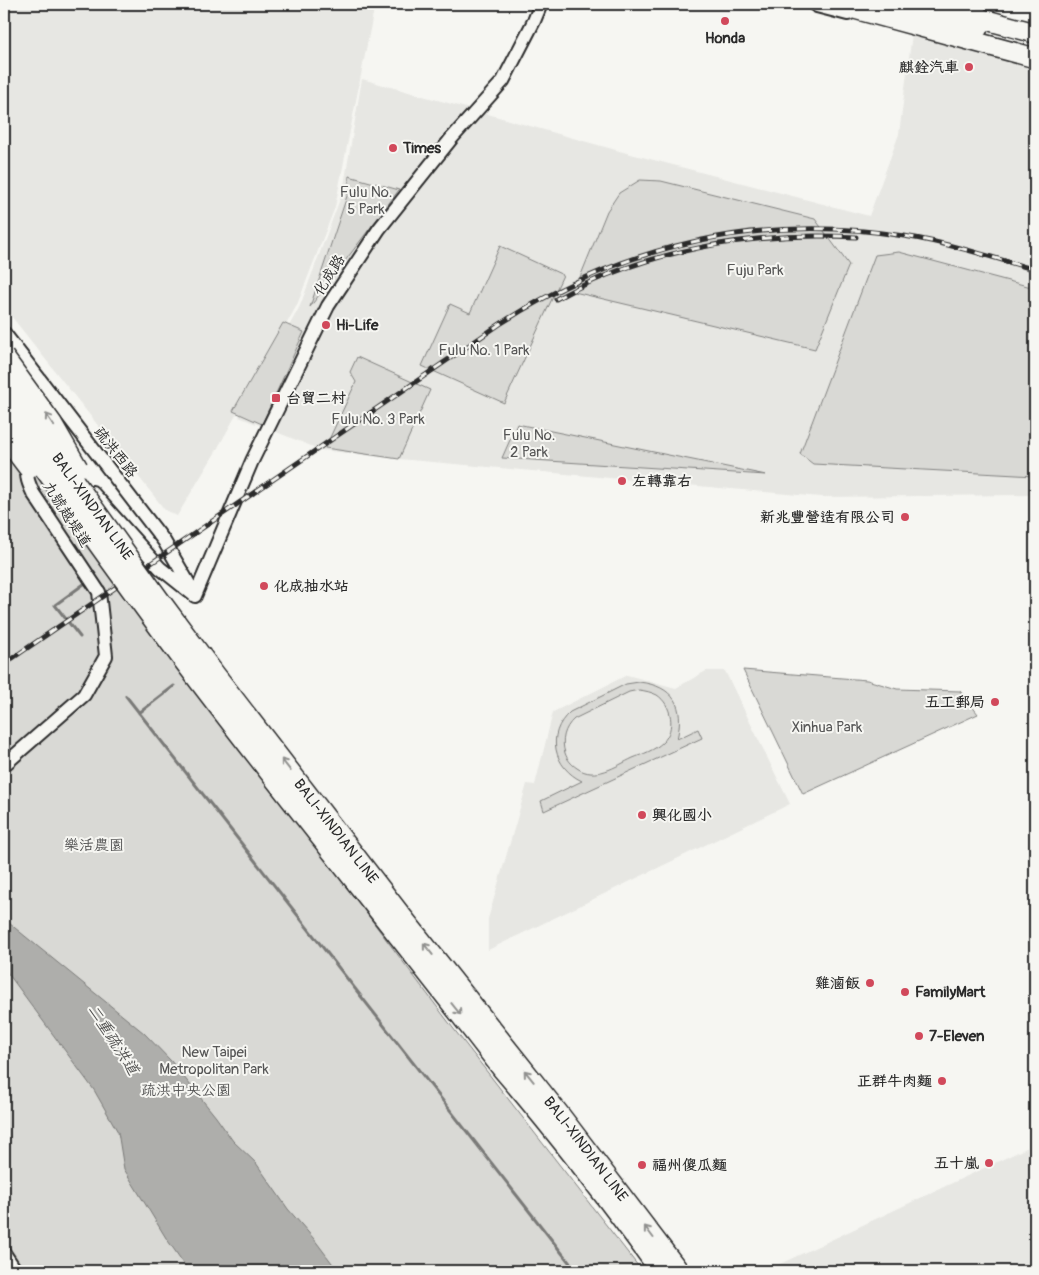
<svg xmlns="http://www.w3.org/2000/svg" width="1039" height="1275" font-family="Pangolin,'LXGW WenKai TC',sans-serif">
	<style>
		.built { fill: #e7e7e3 }
		.green { fill: #d9d9d5; stroke: #828280; fill-rule: evenodd }
		.water { fill: #aeaeab; stroke: #7a7a78 }
		.lines { fill: none; stroke-linecap: round; stroke-linejoin: round }
		.stream { stroke: #7a7a78; stroke-width: 3 }
		.minor-casing { stroke: #2b2b2b; stroke-width: 16 }
		.major-casing { stroke: #2b2b2b; stroke-width: 20 }
		.highway-casing { stroke: #2b2b2b; stroke-width: 22 }
		.minor { stroke: #f6f6f2; stroke-width: 12 }
		.major { stroke: #f6f6f2; stroke-width: 16 }
		.highway { stroke: #f6f6f2; stroke-width: 19 }
		.rail-casing { stroke: #2b2b2b; stroke-width: 5 }
		.rail { stroke: #f6f6f2; stroke-width: 3; stroke-dasharray: 9; stroke-linecap: butt }
		.highway-bridge-casing { stroke: #2b2b2b; stroke-width: 22; stroke-linecap: butt }
		.highway-bridge { stroke: #f6f6f2; stroke-width: 19 }
		.oneway { stroke: #90908e }
		.poi-dot { fill: #d1495b; stroke: #f6f6f2; stroke-width: 2 }
		.labels { text-anchor: middle; stroke-width: 4; stroke-linejoin: round; paint-order: stroke }
		.poi-label { font-size: 15px; font-weight: bold; fill: #2b2b2b; stroke: #f6f6f2; text-anchor: start }
		.park-label { font-size: 15px; fill: #565656; stroke: #f6f6f2 }
		.street-label { font-size: 15px; fill: #2b2b2b; stroke: #f6f6f2 }
		.water-label { font-size: 16px; font-style: italic; fill: #525251; stroke: #f6f6f2 }
	</style>
	<rect width="100%" height="100%" fill="#f6f6f2"/>
	<filter id="ink" filterUnits="userSpaceOnUse"><feTurbulence type="fractalNoise" baseFrequency=".02" numOctaves="2"/><feDisplacementMap in="SourceGraphic" scale="10" xChannelSelector="R" yChannelSelector="G"/><feConvolveMatrix kernelMatrix="1 2 1 2 8 2 1 2 1" color-interpolation-filters="sRGB"/></filter>
	<g filter="url(#ink)">
		<path class="built" d="M4 4H375L335 207 297 305 215 453 177 516 165 510 4 307Z
			M912 34 1035 69V495L821 497 399 459 321 450 239 417 300 306 343 191 362 79 623 152 869 216 899 134Z
			M706 671H725L790 804 488 950V919L527 784 535 785 553 712 627 675 676 688Z
			M1035 1144V1271H765Z"/>
		<path class="green" d="M349 176 399 190 310 307 348 193Z
			M640 180 661 181 815 219 849 265 815 349 574 292 607 211 619 193Z
			M500 246 563 275 504 403 422 366 450 304 470 313Z
			M899 252 1035 288V476L813 464 800 454 875 255Z
			M283 323 304 332 262 424 233 411Z
			M357 357 430 390 399 459 325 448 356 382 350 372Z
			M517 424 766 475 502 458Z
			M4 433 453 1028 642 1271H4Z
			M743 670 867 680 897 689 960 691 978 714 803 794Z
			M639 682C674 686 685 706 677 739L698 729 702 738 544 811 541 801 582 781C554 768 545 734 570 712L626 684ZM639 690C646 691 651 692 657 695 672 705 676 729 663 742 655 750 643 754 633 758 616 766 595 781 577 768 571 764 567 759 565 753 561 741 564 728 574 719L629 692Z"/>
		<path class="water" d="M4 919 144 1033 171 1061 216 1117 233 1141 256 1163 288 1209 314 1239 338 1271H189L166 1238 124 1169 118 1132 94 1090 4 968Z"/>
		<g class="lines">
			<path class="stream" d="M80 637 55 605 84 584
				M126 696 576 1271
				M139 713 174 686"/>
			<defs>
				<path id="minor" d="M4 333 164 541 192 589
					M92 492 160 568 195 596
					M195 596 252 461 328 306 379 229 451 139 503 81 534 21 541 4
					M4 765 84 695 106 656 99 592 33 493C28 482 24 474 31 463
					M4 1253 16 1271"/>
				<path id="major" d="M817 4 848 12
					M945 4 978 13"/>
				<path id="highway" d="M836 4 1035 58
					M890 4 978 28
					M964 14 1035 33"/>
			</defs>
			<use href="#minor" class="minor-casing"/>
			<use href="#major" class="major-casing"/>
			<use href="#highway" class="highway-casing"/>
			<use href="#minor" class="minor"/>
			<use href="#major" class="major"/>
			<use href="#highway" class="highway"/>
			<defs>
				<path id="rail" d="M556 299C646 250 753 231 856 237
					M4 664 500 324C623 245 759 213 904 236 948 243 992 257 1035 270"/>
			</defs>
			<use href="#rail" class="rail-casing"/>
			<use href="#rail" class="rail"/>
			<defs>
				<g id="highway-bridge">
					<path d="M4 357 52 423 78 468"/>
					<path id="s1" d="M4 383 159 599 215 674 401 915 561 1116 679 1271"/>
					<path d="M4 413C70 504 133 595 201 684 300 814 403 940 502 1069 558 1134 610 1202 660 1271"/>
					<path d="M4 436 29 469"/>
				</g>
			</defs>
			<use href="#highway-bridge" class="highway-bridge-casing"/>
			<use href="#highway-bridge" class="highway-bridge"/>
		</g>
		<defs><path id="oneway-shaft" d="M-6 0H5M1.5-3L5.5 0L1.5 3" fill="none" stroke-width="1.6" stroke-linecap="round" stroke-linejoin="round" transform="scale(1.25)"/></defs>
		<g class="oneway">
			<use href="#oneway-shaft" transform="translate(50 420) rotate(-124)"/>
			<use href="#oneway-shaft" transform="translate(286 765) rotate(-128)"/>
			<use href="#oneway-shaft" transform="translate(428 949) rotate(-128)"/>
			<use href="#oneway-shaft" transform="translate(456 1009) rotate(51)"/>
			<use href="#oneway-shaft" transform="translate(529 1076) rotate(-129)"/>
			<use href="#oneway-shaft" transform="translate(649 1232) rotate(-127)"/>
		</g>
	</g>
	<g class="poi-dot">
		<circle cx="725" cy="21" r="5"/>
		<circle cx="969" cy="67" r="5"/>
		<circle cx="393" cy="148" r="5"/>
		<circle cx="326" cy="325" r="5"/>
		<rect x="271" y="393" width="10" height="10" rx="2.5"/>
		<circle cx="622" cy="481" r="5"/>
		<circle cx="905" cy="517" r="5"/>
		<circle cx="264" cy="586" r="5"/>
		<circle cx="995" cy="702" r="5"/>
		<circle cx="642" cy="815" r="5"/>
		<circle cx="870" cy="983" r="5"/>
		<circle cx="905" cy="992" r="5"/>
		<circle cx="919" cy="1036" r="5"/>
		<circle cx="942" cy="1081" r="5"/>
		<circle cx="989" cy="1163" r="5"/>
		<circle cx="642" cy="1165" r="5"/>
	</g>
	<g class="labels">
		<g class="poi-label">
			<text x="725" y="43" text-anchor="middle">Honda</text>
			<text x="959" y="72" text-anchor="end">麒銓汽車</text>
			<text x="403" y="153">Times</text>
			<text x="336" y="330">Hi-Life</text>
			<text x="286" y="403">台貿二村</text>
			<text x="632" y="486">左轉靠右</text>
			<text x="895" y="522" text-anchor="end">新兆豐營造有限公司</text>
			<text x="274" y="591">化成抽水站</text>
			<text x="985" y="707" text-anchor="end">五工郵局</text>
			<text x="652" y="820">興化國小</text>
			<text x="860" y="988" text-anchor="end">雞滷飯</text>
			<text x="915" y="997">FamilyMart</text>
			<text x="929" y="1041">7-Eleven</text>
			<text x="932" y="1086" text-anchor="end">正群牛肉麵</text>
			<text x="979" y="1168" text-anchor="end">五十嵐</text>
			<text x="652" y="1170">福州傻瓜麵</text>
		</g>
		<g class="park-label">
			<text x="366" y="197">Fulu No.<tspan x="366" dy="17">5 Park</tspan></text>
			<text x="755" y="275">Fuju Park</text>
			<text x="484" y="355">Fulu No. 1 Park</text>
			<text x="378" y="424">Fulu No. 3 Park</text>
			<text x="529" y="440">Fulu No.<tspan x="529" dy="17">2 Park</tspan></text>
			<text x="827" y="732">Xinhua Park</text>
			<text x="94" y="850">樂活農園</text>
			<text x="214" y="1057">New Taipei<tspan x="214" dy="17">Metropolitan Park</tspan></text>
			<text x="186" y="1095">疏洪中央公園</text>
		</g>
		<g class="street-label">
			<text transform="translate(329 275) rotate(-58)" y="5">化成路</text>
			<text transform="translate(116 452) rotate(52)" y="5">疏洪西路</text>
			<text dy="5" stroke="none"><textPath href="#s1" startOffset="152">BALI-XINDIAN LINE</textPath></text>
			<text transform="translate(67 514) rotate(57)" y="5">九號越堤道</text>
			<text dy="5" stroke="none"><textPath href="#s1" startOffset="558">BALI-XINDIAN LINE</textPath></text>
			<text dy="5" stroke="none"><textPath href="#s1" startOffset="962">BALI-XINDIAN LINE</textPath></text>
		</g>
		<g class="water-label">
			<text transform="translate(114 1039) rotate(57)" y="6">二重疏洪道</text>
		</g>
	</g>
	<rect width="1039" height="1275" fill="none" stroke="#f6f6f2" stroke-width="20"/>
	<rect x="10" y="10" width="1019" height="1255" fill="none" stroke="#2b2b2b" stroke-width="2" filter="url(#ink)"/>
</svg>
